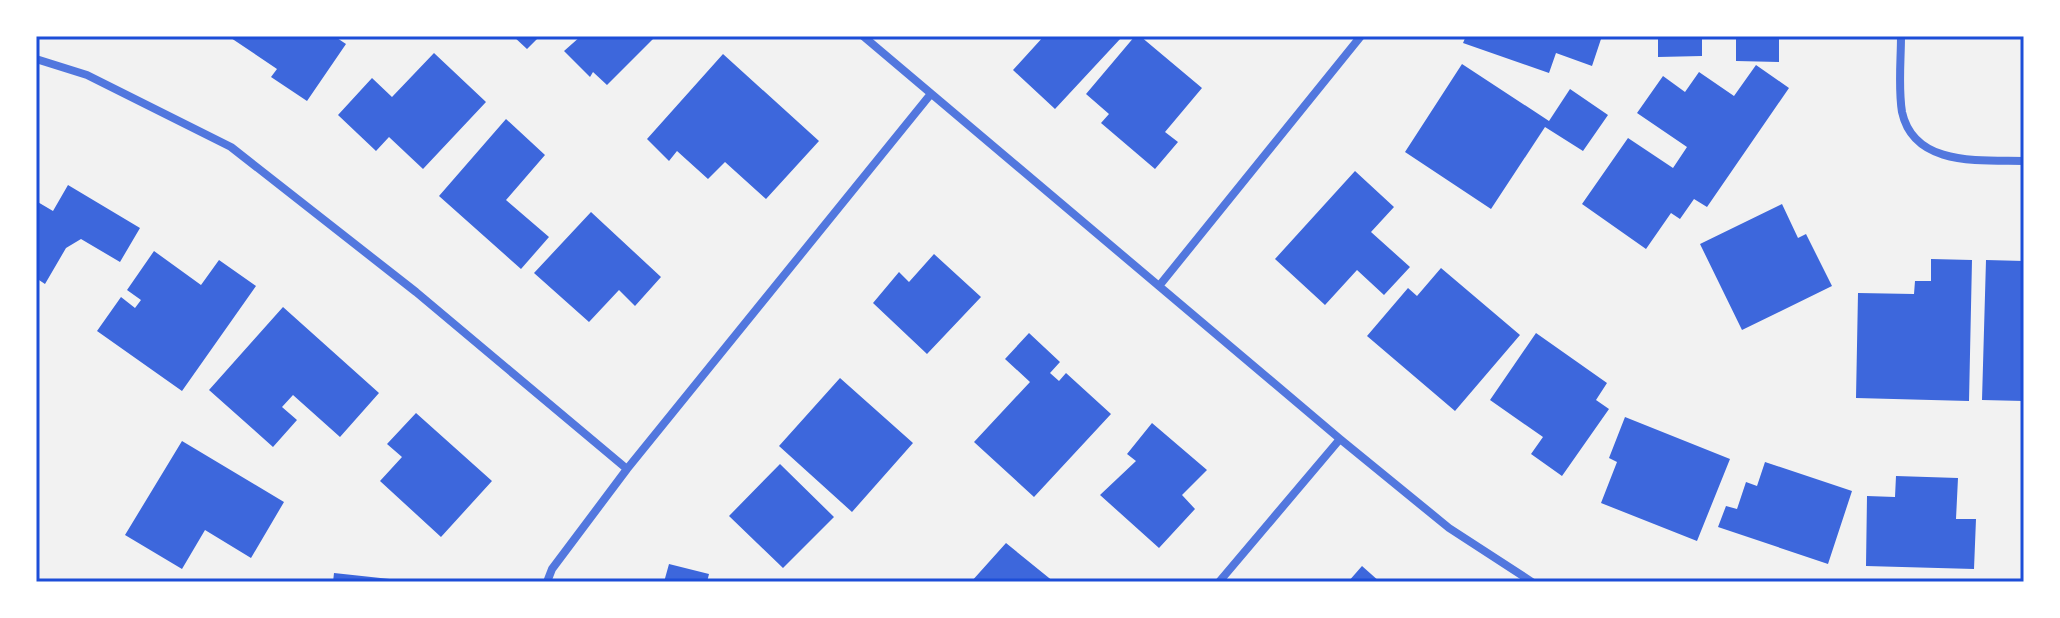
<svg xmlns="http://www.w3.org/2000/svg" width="2060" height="618" font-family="'Fira Sans Condensed',sans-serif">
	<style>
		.building { fill: #3d67dc }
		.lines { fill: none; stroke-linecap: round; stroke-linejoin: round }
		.minor { stroke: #5277de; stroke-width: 8 }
		.neatline { fill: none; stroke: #1d4ed8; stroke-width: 3 }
	</style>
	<rect width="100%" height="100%" fill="#f2f2f2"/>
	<path class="building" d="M228 36H334L346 44 307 101 271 77 277 69Z
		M513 36H540L527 49Z
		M581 36H656L607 85 593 72 590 77 564 51Z
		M1044 36H1120L1121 38 1055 109 1013 70Z
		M1135 36H1140L1202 88 1165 132 1178 142 1155 169 1101 123 1109 114 1086 94Z
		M1466 36H1602L1592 66 1556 53 1549 73 1463 43Z
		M1658 36H1702V56L1658 57Z
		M1736 36H1779V62L1736 61Z
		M434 53 486 102 423 169 389 137 376 151 338 115 372 78 392 97Z
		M723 54 819 141 766 199 725 162 708 179 677 151 669 161 647 139Z
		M1462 64 1549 121 1570 89 1608 115 1583 151 1545 127 1491 209 1405 152Z
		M1756 65 1789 88 1707 207 1694 199 1680 219 1671 213 1646 249 1582 204 1628 138 1673 168 1687 147 1637 113 1663 76 1685 92 1699 72 1734 96Z
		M506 119 545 155 506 200 549 237 521 269 439 196Z
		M1355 171 1394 207 1371 232 1410 267 1384 295 1357 270 1325 305 1275 259Z
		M68 185 140 228 120 262 81 239 66 248 45 284 36 278V201L53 211Z
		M1782 204 1798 238 1806 234 1832 286 1742 330 1700 244Z
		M591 212 661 277 635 306 619 290 589 322 534 273Z
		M154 251 201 285 219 260 256 286 182 391 97 331 121 297 135 308 141 300 127 290Z
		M934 254 981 297 927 354 873 303 899 272 909 282Z
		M1931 259 1972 260 1969 401 1856 398 1858 293 1914 294 1915 281H1931Z
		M1986 260 2024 261V401L1982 400Z
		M1441 268 1520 335 1455 411 1367 336 1408 288 1417 296Z
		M283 307 379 393 340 437 293 395 282 407 297 420 273 447 209 390Z
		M1029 333 1060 362 1050 373 1059 381 1066 373 1111 414 1034 497 974 442 1030 382 1005 359Z
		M1536 333 1607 383 1596 400 1609 409 1562 476 1531 454 1543 437 1490 400Z
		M840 378 913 443 852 512 779 446Z
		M416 413 492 481 441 537 380 481 402 457 387 444Z
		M1625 417 1730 459 1697 541 1601 503 1617 462 1609 458Z
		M1152 423 1207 470 1182 495 1195 509 1159 548 1100 495 1136 461 1127 454Z
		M182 441 284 502 251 558 205 530 182 569 125 535Z
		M1765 462 1852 491 1828 564 1718 527 1726 506 1737 509 1746 482 1757 486Z
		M780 464 834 517 783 568 729 516Z
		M1896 476 1958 478 1956 519H1976L1974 569 1866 566 1867 496 1895 497Z
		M1006 543 1054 582H971Z
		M669 564 709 574 707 582H664Z
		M1362 566 1380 582H1348Z
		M334 573 399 580V582H333Z"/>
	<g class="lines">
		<path class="minor" d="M863 36 1340 439 1449 528 1532 582
			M1901 36C1901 61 1898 87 1902 112 1914 167 1980 160 2024 161
			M36 59 87 75 231 147 416 292 627 469
			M1159 286 1361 36
			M547 582 552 569 627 469 930 95
			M1219 582 1340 439"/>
	</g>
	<rect width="2060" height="618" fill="none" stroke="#ffffff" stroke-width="76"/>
	<rect x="38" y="38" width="1984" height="542" class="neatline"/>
</svg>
